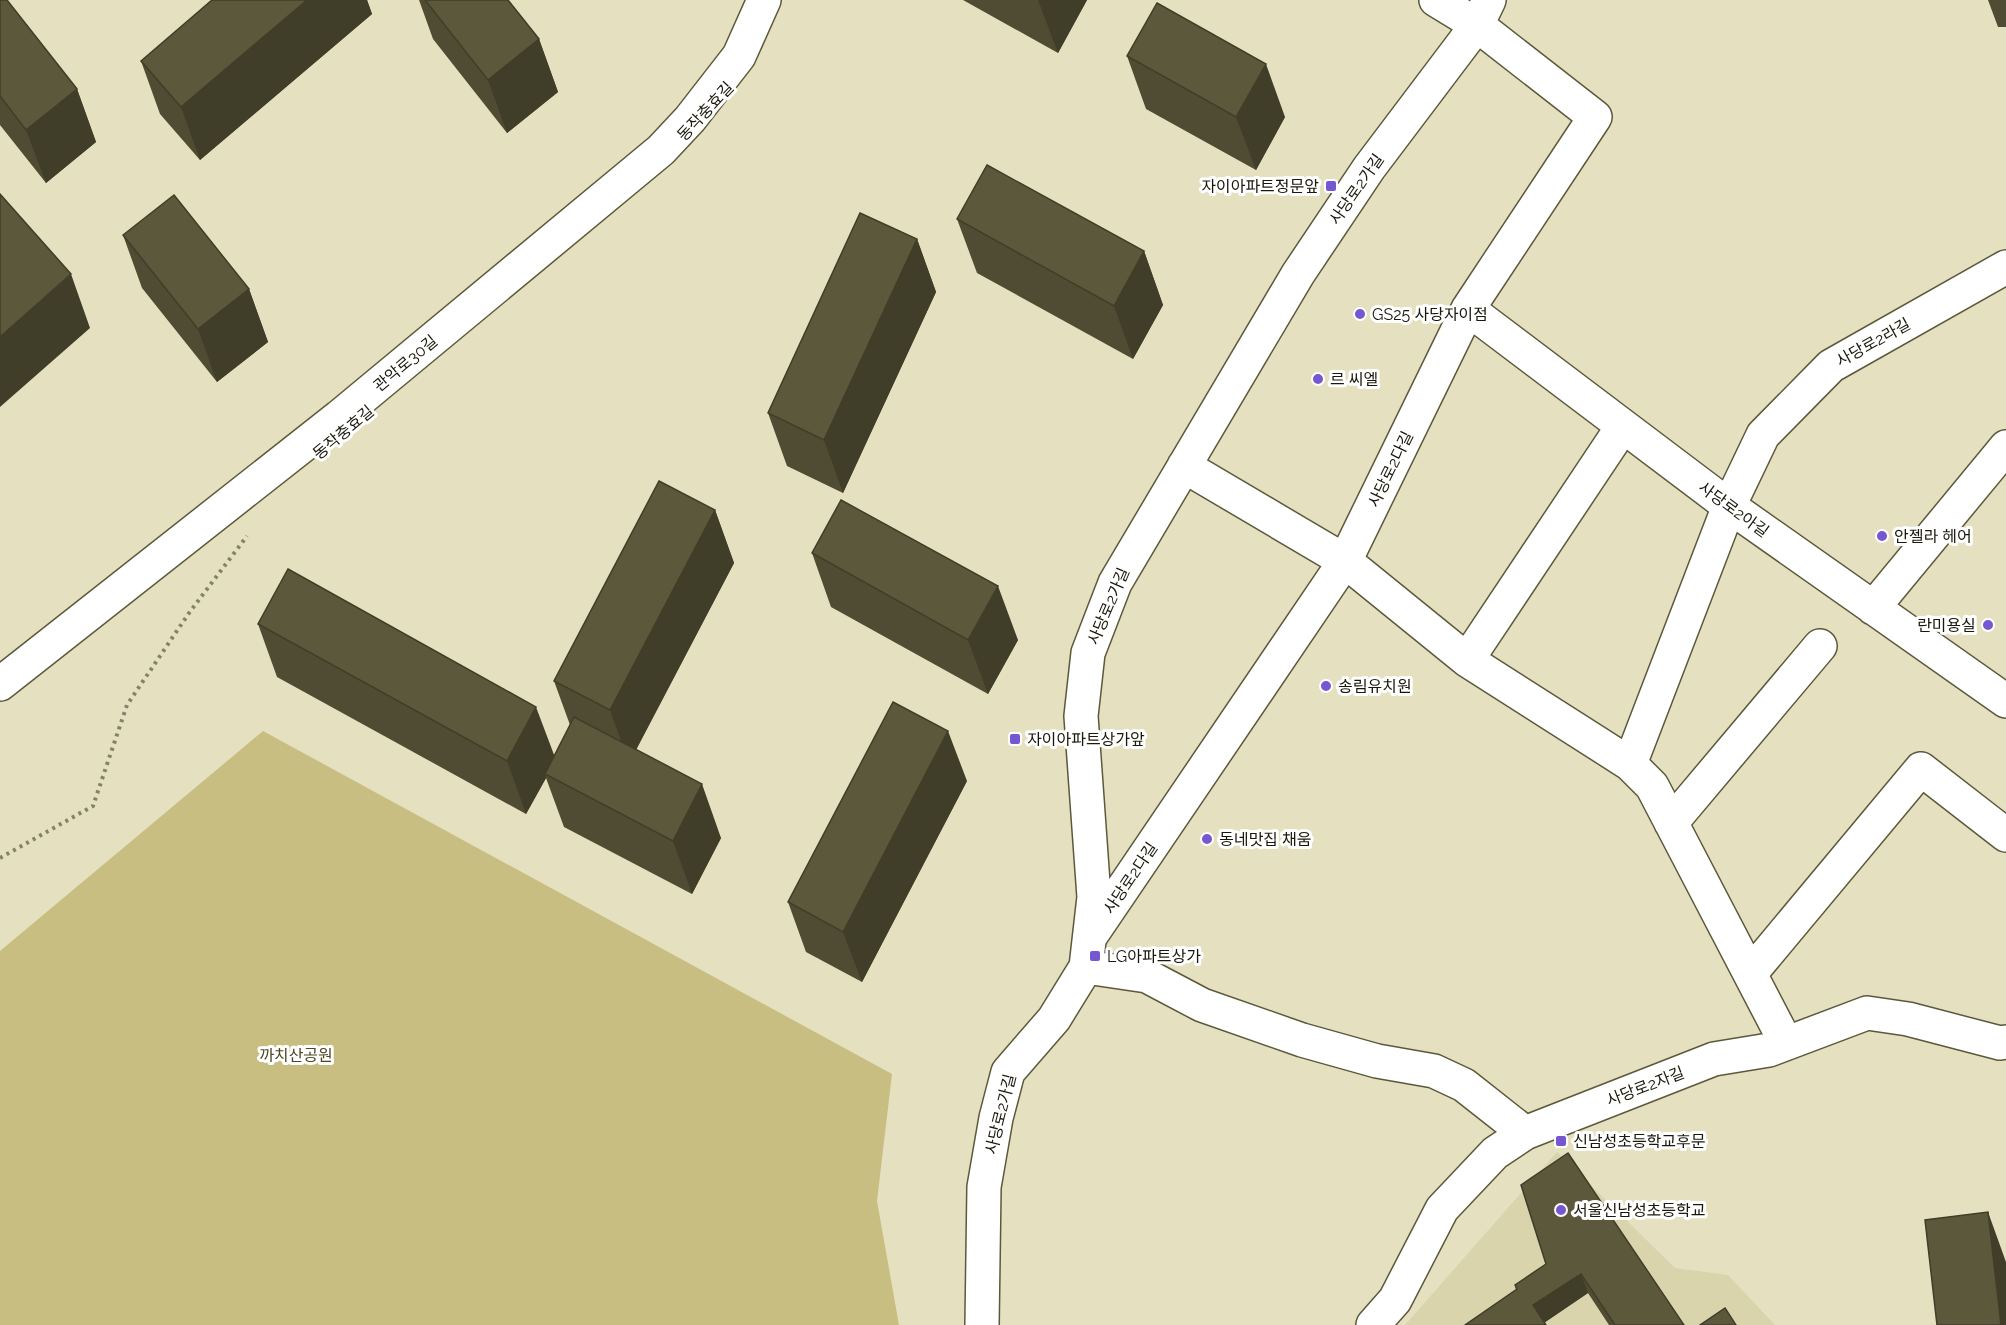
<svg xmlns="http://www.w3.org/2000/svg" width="2006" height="1325" font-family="Raleway,'Noto Sans KR',sans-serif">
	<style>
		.built { fill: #dad4ad }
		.green { fill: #c8be81 }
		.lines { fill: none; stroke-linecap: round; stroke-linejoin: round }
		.minor-casing { stroke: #5c583b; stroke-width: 36 }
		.path { stroke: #85826b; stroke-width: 4; stroke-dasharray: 3 4.5; stroke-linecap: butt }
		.minor { stroke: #fff; stroke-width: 33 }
		.wall { fill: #4f4c33 }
		.shaded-wall { fill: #403e29 }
		.building { fill: #5c583b; stroke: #403e29; stroke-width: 1.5 }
		.poi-dot { fill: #7557d1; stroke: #fff; stroke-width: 2 }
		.labels { text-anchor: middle; stroke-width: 6; stroke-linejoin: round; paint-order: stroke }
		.street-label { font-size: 16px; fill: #1a180c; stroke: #fff }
		.poi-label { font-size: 16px; fill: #1a180c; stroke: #fff; text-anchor: start }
		.park-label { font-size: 16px; fill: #4d4720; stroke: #fff }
	</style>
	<rect width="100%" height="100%" fill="#e5e1c0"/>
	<path class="built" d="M1557 1152 1675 1268 1728 1275 1775 1325H1405Z"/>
	<path class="green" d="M263 731 892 1074 877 1201 899 1325H0V951Z"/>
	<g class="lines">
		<defs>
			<path id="minor" d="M1468 309 1729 506 2006 701
				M1184 466 1345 561 1467 660 1630 764 1652 786 1786 1043
				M1873 608 2006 447
				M1467 660 1623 426
				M0 684 339 417 661 150 690 119 739 56 764 0
				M1630 764 1729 506 1763 435 1831 366 2006 267
				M1671 823 1820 646
				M1092 934 1345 561 1468 309 1595 117 1477 25 1436 0
				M1086 967 1147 976 1202 1005 1302 1040 1377 1061 1434 1071 1464 1085 1525 1133
				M1750 974 1921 769 2006 835
				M982 1325 984 1187 996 1118 1008 1072 1054 1019 1086 967 1094 897 1081 716 1088 653 1115 583 1298 274 1369 168 1477 25 1489 0
				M1373 1325 1395 1300 1442 1209 1495 1153 1525 1133 1714 1059 1769 1050 1867 1013 1908 1019 2000 1043 2006 1042"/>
		</defs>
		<use href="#minor" class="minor-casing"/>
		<path class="path" d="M0 858 93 806 127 705 189 613 247 536"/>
		<use href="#minor" class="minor"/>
	</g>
	<path class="wall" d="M0 0 77 89 96 142 46 183 0 125Z
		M212 0H367L372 14 200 160 160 114 141 61Z
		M419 0H508L539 39 558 92 507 133 433 39Z
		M963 0H1087L1058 53Z
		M1988 0H2006V27H1998Z
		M1127 56 1285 117 1256 170 1146 109Z
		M957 219 1144 251 1163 305 1133 359 977 273Z
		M123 235 249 289 268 342 217 382 142 288Z
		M917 239 936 292 843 493 787 466 768 413Z
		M715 510 734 563 636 750 721 838 692 894 564 827 546 778 526 814 277 677 258 624 554 756 570 725 554 681Z
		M812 553 1018 640 988 694 831 607Z
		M967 781 862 982 806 952 788 902Z
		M1521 1185 1684 1325H1609L1588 1293 1545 1322 1516 1290 1515 1285 1546 1264Z"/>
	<path class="shaded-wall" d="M307 0H367L372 14 200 160 181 107Z
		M1038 0H1087L1058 53Z
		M539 39 558 92 507 133 488 80Z
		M1266 64 1285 117 1256 170 1236 117Z
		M77 89 96 142 46 183 26 130Z
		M917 239 936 292 843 493 824 440Z
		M1144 251 1163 305 1133 359 1114 306Z
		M71 274 90 328 0 407V337Z
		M249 289 268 342 217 382 198 329Z
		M715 510 734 563 629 763 610 710Z
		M998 586 1018 640 988 694 968 640Z
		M536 707 556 760 545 774 546 778 526 814 507 761Z
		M948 731 967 781 862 982 843 932Z
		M702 784 721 838 692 894 673 841Z
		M1988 1212 2006 1262V1325H2001Z
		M1581 1274 1588 1293 1541 1325 1533 1305Z"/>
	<path class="building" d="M0 0H7L77 89 26 130 0 96Z
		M212 0H307L181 107 141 61Z
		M425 0H508L539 39 488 80Z
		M1157 3 1266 64 1236 117 1127 56Z
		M987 165 1144 251 1114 306 957 219Z
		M0 194 71 274 0 337Z
		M174 195 249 289 198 329 123 235Z
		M860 213 917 239 824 440 768 413Z
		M659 481 715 510 610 710 554 681Z
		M841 500 998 586 968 640 812 553Z
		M288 569 536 707 507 761 258 624Z
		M893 702 948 731 843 932 788 902Z
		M574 717 702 784 673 841 545 774Z
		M1568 1153 1684 1325H1615L1581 1274 1533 1305 1546 1325H1465L1517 1289 1515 1285 1546 1264 1521 1185Z
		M1988 1212 2001 1325H1937L1925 1220Z
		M1725 1308 1736 1325H1700Z"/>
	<g class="poi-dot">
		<rect x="1325" y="180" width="12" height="12" rx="3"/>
		<circle cx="1360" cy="314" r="6"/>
		<circle cx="1318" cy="379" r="6"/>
		<circle cx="1882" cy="536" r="6"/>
		<circle cx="1988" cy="625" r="6"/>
		<circle cx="1326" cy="686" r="6"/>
		<rect x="1009" y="733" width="12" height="12" rx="3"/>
		<circle cx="1207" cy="839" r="6"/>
		<rect x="1089" y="950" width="12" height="12" rx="3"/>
		<rect x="1555" y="1135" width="12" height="12" rx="3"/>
		<circle cx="1561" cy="1210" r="6"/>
	</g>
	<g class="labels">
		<g class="street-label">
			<text transform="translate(705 111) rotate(-47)" y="6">동작충효길</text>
			<text transform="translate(1356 189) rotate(-55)" y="6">사당로2가길</text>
			<text transform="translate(1873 342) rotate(-29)" y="6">사당로2라길</text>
			<text transform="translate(405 363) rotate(-40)" y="6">관악로30길</text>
			<text transform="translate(343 432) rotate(-40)" y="6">동작충효길</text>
			<text transform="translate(1390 469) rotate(-64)" y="6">사당로2다길</text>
			<text transform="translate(1734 509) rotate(36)" y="6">사당로2아길</text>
			<text transform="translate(1108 606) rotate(-67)" y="6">사당로2가길</text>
			<text transform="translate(1130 878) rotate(-56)" y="6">사당로2다길</text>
			<text transform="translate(1645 1086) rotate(-21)" y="6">사당로2자길</text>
			<text transform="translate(1000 1114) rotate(-76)" y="6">사당로2가길</text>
		</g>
		<g class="poi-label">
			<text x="1319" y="192" text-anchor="end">자이아파트정문앞</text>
			<text x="1372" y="320">GS25 사당자이점</text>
			<text x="1330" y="385">르 씨엘</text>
			<text x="1894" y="542">안젤라 헤어</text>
			<text x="1976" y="631" text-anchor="end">란미용실</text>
			<text x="1338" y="692">송림유치원</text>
			<text x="1027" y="745">자이아파트상가앞</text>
			<text x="1219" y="845">동네맛집 채움</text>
			<text x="1107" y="962">LG아파트상가</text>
			<text x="1573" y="1147">신남성초등학교후문</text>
			<text x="1573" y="1216">서울신남성초등학교</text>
		</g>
		<g class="park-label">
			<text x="296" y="1061">까치산공원</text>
		</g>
	</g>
</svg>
